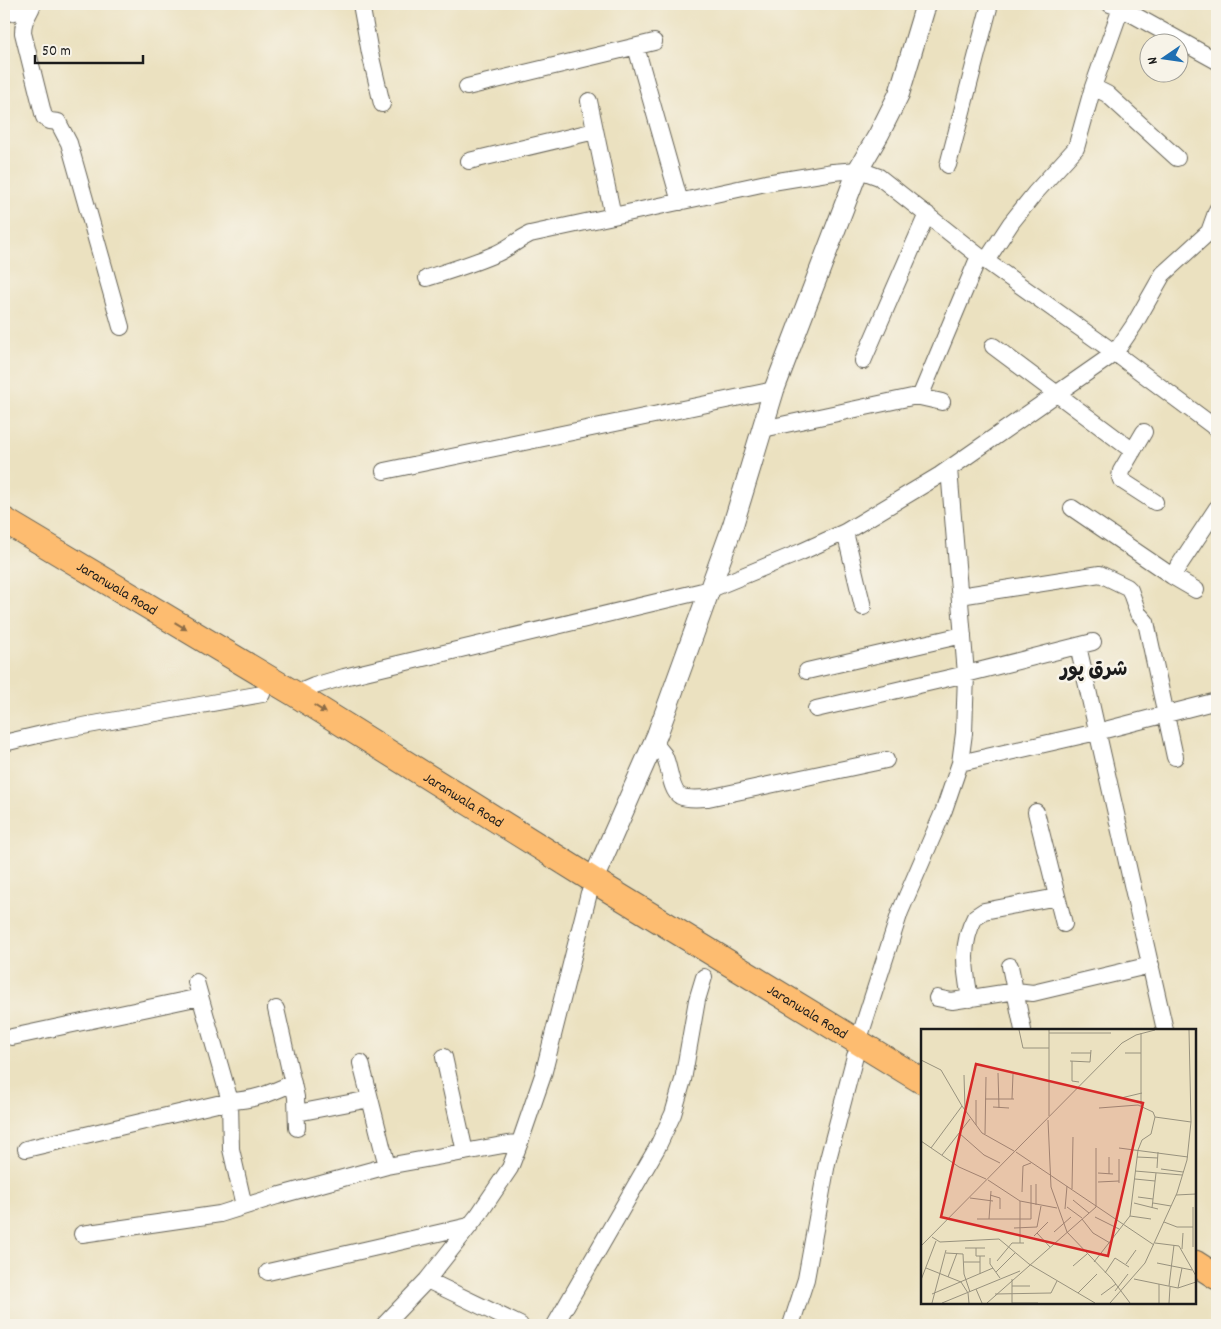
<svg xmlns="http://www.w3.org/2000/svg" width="1221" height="1329" font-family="Dekko,'Playpen Sans Arabic',sans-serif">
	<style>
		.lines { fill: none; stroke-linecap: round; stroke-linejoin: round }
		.minor-casing { stroke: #646155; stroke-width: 18 }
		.tertiary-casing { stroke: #646155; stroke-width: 22 }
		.primary-casing { stroke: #646155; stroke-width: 27 }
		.minor { stroke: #fff; stroke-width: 16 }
		.tertiary { stroke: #fff; stroke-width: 20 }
		.primary { stroke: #fdbc6f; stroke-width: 25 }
		.oneway { fill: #8c6c46 }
		.labels { text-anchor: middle; stroke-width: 5; stroke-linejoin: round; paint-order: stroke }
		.street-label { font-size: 15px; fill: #1c1c1c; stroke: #f7f3e8 }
		.district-label { font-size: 20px; font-weight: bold; fill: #1c1c1c; stroke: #f7f3e8 }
		.inset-road { fill: none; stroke: #98927e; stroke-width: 1 }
		.view { fill: #d62828; fill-opacity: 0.15; stroke: #d62828; stroke-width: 2.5 }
		.inset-edge { fill: none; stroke: #1c1c1c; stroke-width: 2.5 }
	</style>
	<rect width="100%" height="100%" fill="#f7f3e8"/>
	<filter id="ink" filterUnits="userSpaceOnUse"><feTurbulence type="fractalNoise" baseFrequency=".02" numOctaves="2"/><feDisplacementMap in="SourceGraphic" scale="10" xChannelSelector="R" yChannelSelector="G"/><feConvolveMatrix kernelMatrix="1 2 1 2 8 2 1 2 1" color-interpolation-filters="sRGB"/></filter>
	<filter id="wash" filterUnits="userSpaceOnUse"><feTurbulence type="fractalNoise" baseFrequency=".0096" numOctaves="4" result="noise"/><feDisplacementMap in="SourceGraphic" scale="20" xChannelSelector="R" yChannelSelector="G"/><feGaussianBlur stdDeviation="1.12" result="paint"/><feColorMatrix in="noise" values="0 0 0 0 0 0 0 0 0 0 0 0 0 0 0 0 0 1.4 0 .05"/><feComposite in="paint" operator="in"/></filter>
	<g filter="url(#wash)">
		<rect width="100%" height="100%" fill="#ebe1c0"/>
	</g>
	<g filter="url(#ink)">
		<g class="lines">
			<defs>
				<path id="minor" d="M33 4C29 16 23 18 23 33L44 117 50 121 58 122 69 143 121 327
					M361 4 370 53 382 104
					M1110 4 1121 8 1217 61
					M4 14 31 9
					M636 47 680 202
					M467 87 654 42
					M1093 87 1107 94 1177 158
					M589 101 613 216
					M469 161 595 131
					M948 165 990 4
					M986 261 1011 223 1035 193 1076 148 1093 87 1121 8
					M427 278C449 271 472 264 493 255 507 250 517 240 530 234L766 183 833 172 858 170 868 173 879 177 979 256 1115 353 1217 429
					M993 346 1133 451
					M863 361 927 214
					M920 397 979 256
					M763 429 912 397H920L942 402
					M1144 432 1121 471 1120 477 1121 480 1155 502
					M384 471 774 390
					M1072 508 1172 576 1196 590
					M845 532 863 607
					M1172 576 1217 508
					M960 596 1100 574 1127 587 1130 590 1138 613 1146 622 1175 757
					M1078 646 1165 1030
					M807 671 963 635
					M295 694 314 686 344 677 711 589 801 552 845 532 940 475 1115 353 1134 325 1163 274 1209 232 1217 210
					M816 709 966 674 1093 642
					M653 742C657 746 661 751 664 755 670 766 670 790 680 796 688 800 699 798 708 798L886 760
					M4 743 55 731 262 694
					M960 763 1097 732 1217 701
					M1036 812 1064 924
					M1010 966 1023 1030
					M196 982 230 1101 231 1149 244 1206
					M937 998 952 1001 1016 991 1033 993 1151 965
					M970 999C965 970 960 945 975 917L984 911 1057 897
					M276 1009 296 1097 297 1128
					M12 1037 200 997
					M858 1042 900 912 944 810 960 763 964 733 966 674 949 469
					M444 1057 465 1152
					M361 1063 387 1166
					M297 1113 370 1099
					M26 1149 230 1101C255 1100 271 1093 293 1083
					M82 1234 220 1214 277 1196 387 1166 520 1142
					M268 1272 469 1226
					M427 1280 520 1325
					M384 1325 427 1280 479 1214 510 1168 520 1142 543 1075 589 893
					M555 1325 657 1148 673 1114 683 1080 697 1000 704 977
					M791 1325 806 1279 827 1163 855 1056"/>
				<path id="tertiary" d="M593 880 657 735 733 525 774 390 858 170 879 134 899 94 926 4"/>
				<g id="primary">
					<path id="s1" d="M4 520 295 694 593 880 922 1081"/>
					<path d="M1195 1263 1217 1277"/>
				</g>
			</defs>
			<use href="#minor" class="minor-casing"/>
			<use href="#tertiary" class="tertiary-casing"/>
			<use href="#primary" class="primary-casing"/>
			<use href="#minor" class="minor"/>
			<use href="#tertiary" class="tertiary"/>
			<use href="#primary" class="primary"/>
		</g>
		<defs><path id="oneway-solid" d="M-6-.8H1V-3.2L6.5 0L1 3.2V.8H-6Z" transform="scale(1.25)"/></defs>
		<g class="oneway">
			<use href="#oneway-solid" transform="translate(181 626) rotate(31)"/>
			<use href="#oneway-solid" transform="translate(320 709) rotate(32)"/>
		</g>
	</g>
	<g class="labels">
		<g class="street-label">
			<text dy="5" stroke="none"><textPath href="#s1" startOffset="132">Jaranwala Road</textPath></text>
			<text dy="5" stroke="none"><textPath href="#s1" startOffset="538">Jaranwala Road</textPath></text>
			<text dy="5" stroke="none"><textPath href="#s1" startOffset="942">Jaranwala Road</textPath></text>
		</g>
		<g class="district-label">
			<text x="1094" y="675">شرق پور</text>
		</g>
	</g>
	<g transform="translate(921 1029)">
		<rect width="275" height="275" fill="#ebe1c0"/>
		<path class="inset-road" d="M98 1 102 19H128M128 4H190M220 4V77M150 24H170M204 24H220M0 31 20 41 41 77 61 104 93 122M149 32 169 33 170 21M151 32V52L158 53M77 44 78 79M43 46 44 81M200 69 221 64M64 70H93M91 70 92 45M72 78 88 79M128 87V1M234 88 270 93M127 91 130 158 146 203 191 250 209 274M55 96V71M38 104 63 126 79 134M64 105 65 48M0 112 38 138 65 150M10 119 41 77M198 119 267 128M95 123 233 216M21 126 49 90M188 128V145M216 128 237 129M198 130V154M236 139 237 123M240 140 262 143M214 142 261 146M177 144 192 145M214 150 234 152M67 151 99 172 136 179M177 153 198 152M115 155V176M110 156V190M151 160 152 108M101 163 102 137 110 134M69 166 79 169V180M255 166 275 165M217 168 232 170M49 169 72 172M152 171 168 184M99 172V214M213 174 237 180M232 174 250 177M146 178 161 189M272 178V218M231 179 235 144M144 180 146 157M209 187 230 190M174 188 198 200M56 190H110M68 190 70 162M161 190 172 204 189 214M243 193 256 198H272M93 199 116 198 120 177M133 203 150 188M116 204 129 218M113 207 127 193M11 208 19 213 78 210 108 235 174 274M234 214 258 217 275 247M0 217 201 14 215 6 234 1M44 219H64M55 219V227H64M261 220 262 204M25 224 42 225 43 245 49 263M69 229V235L79 249M76 232 91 214H103M43 233H59M173 233 209 187 217 121 221 111 230 105 234 88 232 83 217 76 178 79M236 234 271 241M205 235 215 221M152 237 166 225M5 239 40 253 47 264 48 274M75 243 94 224M184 244 194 229 208 238M59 245V227M27 248 36 224M91 250V274M213 250 257 259 275 253M0 251 15 212M91 257H109M248 257 253 216M257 259 261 239M55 260 61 274M194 262 207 245M157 264 176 245M11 265 72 239M74 265 130 264 136 252M180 266 195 255M11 274 25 221M21 274 99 242M66 274 175 178V119M91 274H117M189 274 224 234 256 164 266 131 270 93 268 1M238 274V255M248 274 249 258"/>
		<path class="view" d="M55 35 222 74 187 227 20 188Z"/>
		<rect width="275" height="275" class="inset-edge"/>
	</g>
	<rect width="1221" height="1329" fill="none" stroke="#f7f3e8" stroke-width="20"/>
	<g transform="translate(1164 58) rotate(257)"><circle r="24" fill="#f7f3e8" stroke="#9f9d96"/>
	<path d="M0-4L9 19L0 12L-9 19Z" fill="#1f6fb2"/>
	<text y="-8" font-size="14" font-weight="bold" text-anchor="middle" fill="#1c1c1c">N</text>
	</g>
	<path d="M35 55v8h108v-8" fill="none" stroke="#1c1c1c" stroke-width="2.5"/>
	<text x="42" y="55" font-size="15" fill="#1c1c1c" stroke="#f7f3e8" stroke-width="4" paint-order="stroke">50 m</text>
</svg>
